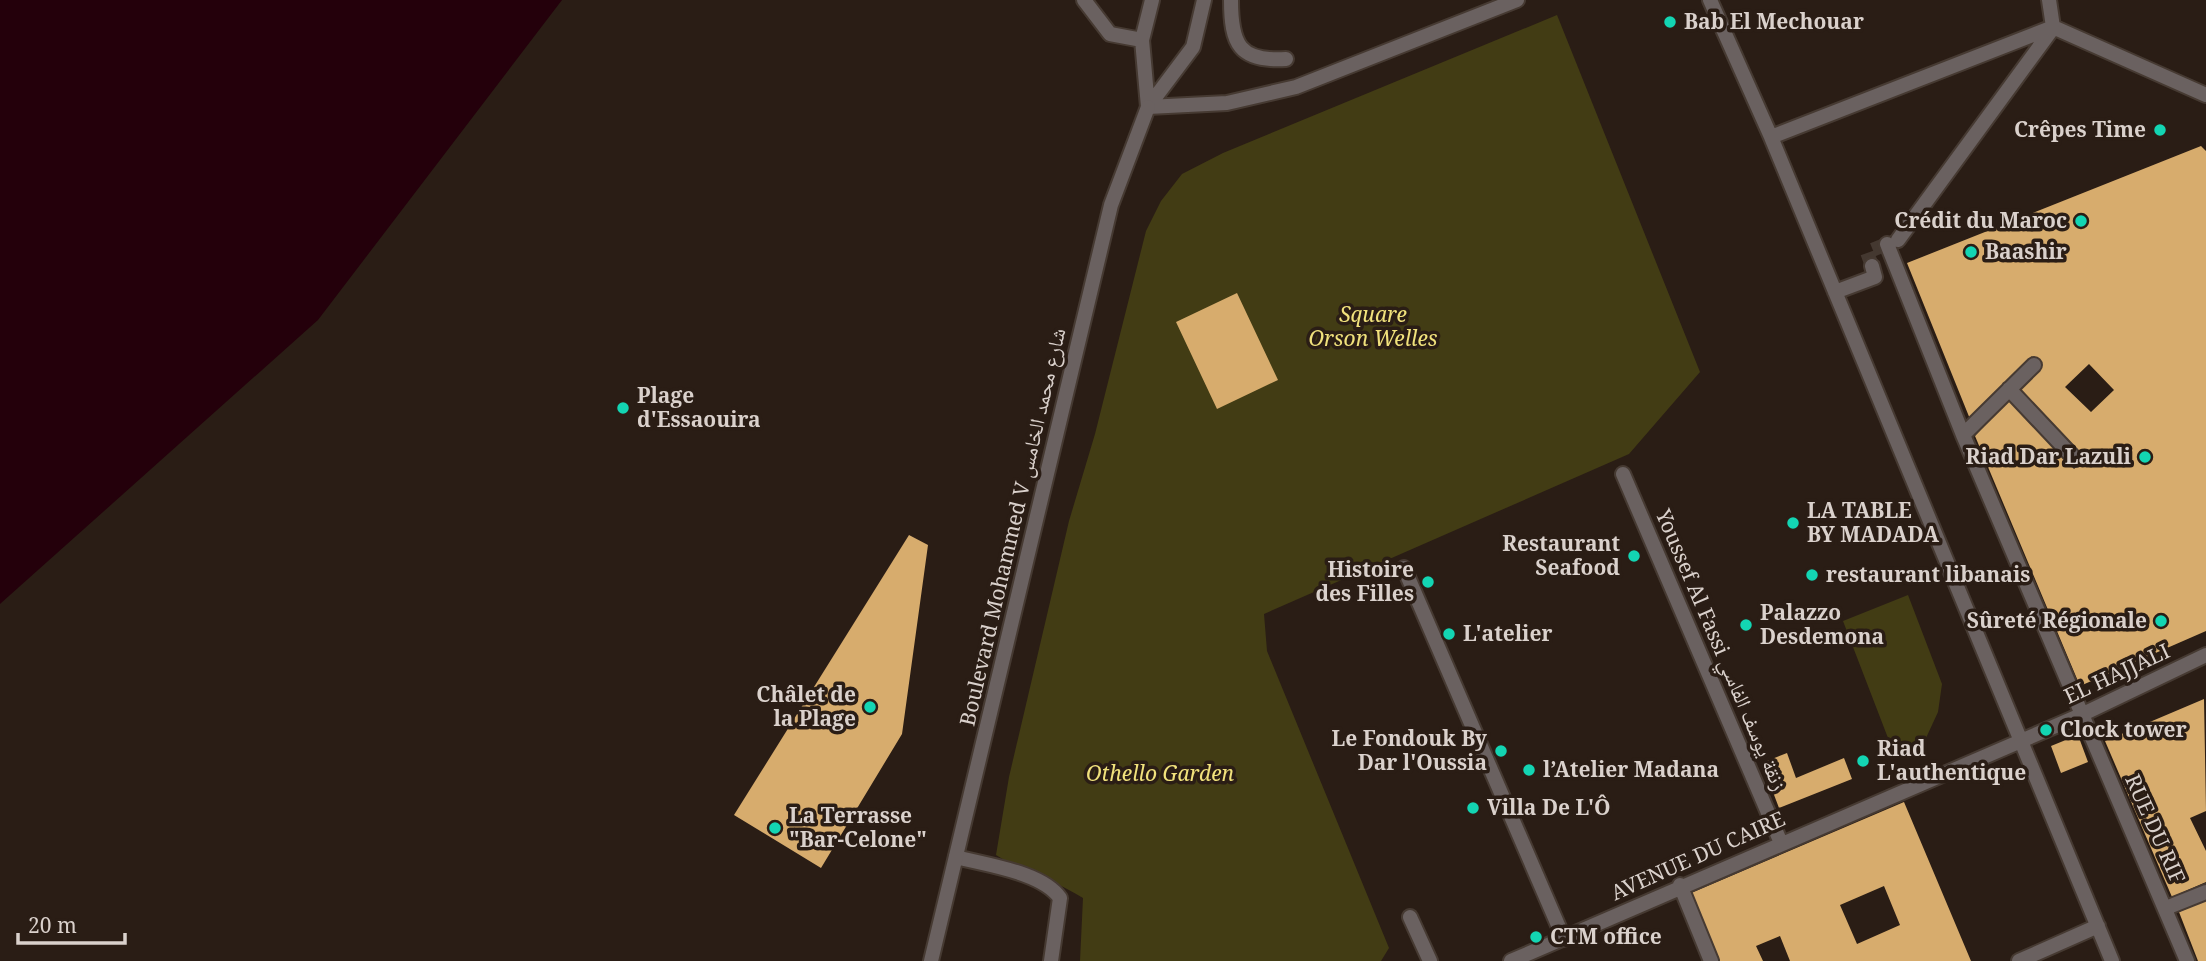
<svg xmlns="http://www.w3.org/2000/svg" width="2206" height="961" font-family="'Noto Serif','Noto Naskh Arabic',serif">
	<style>
		.green { fill: #423c14 }
		.water { fill: #24000b }
		.building { fill: #d7ac6d; fill-rule: evenodd }
		.lines { fill: none; stroke-linecap: round; stroke-linejoin: round }
		.pedestrian-tunnel { stroke: #443830; stroke-width: 14; stroke-dasharray: 14 7; stroke-linecap: butt }
		.service-casing { stroke: #463a32; stroke-width: 18 }
		.pedestrian-casing { stroke: #463a32; stroke-width: 18 }
		.tertiary-casing { stroke: #463a32; stroke-width: 18 }
		.service { stroke: #6a6160; stroke-width: 14 }
		.pedestrian { stroke: #6a6160; stroke-width: 14 }
		.tertiary { stroke: #6a6160; stroke-width: 14 }
		.poi-dot { fill: #13d5b3; stroke: #2a1d15; stroke-width: 2.5 }
		.labels { text-anchor: middle; stroke-width: 7; stroke-linejoin: round; paint-order: stroke }
		.poi-label { font-size: 21px; font-weight: bold; fill: #dad1cc; stroke: #2a1d15; text-anchor: start }
		.park-label { font-size: 21px; font-style: italic; fill: #f1e27c; stroke: #2a1d15 }
		.street-label { font-size: 21px; fill: #dad1cc; stroke: #2a1d15 }
	</style>
	<rect width="100%" height="100%" fill="#2a1d15"/>
	<path class="green" d="M1557 15 1700 372 1629 454 1264 614 1267 651 1389 948 1381 961H1080L1083 898C1055 880 1024 872 996 855L1009 777 1069 521 1095 434 1146 231 1161 201 1182 174 1223 153Z
		M1908 595 1942 684 1938 712 1926 738 1893 751 1843 621Z"/>
	<path class="water" d="M0 0H562L318 320 0 604Z"/>
	<path class="building" d="M2201 146 2206 151V631L2080 686 1975 436 2010 398 2074 469 2084 459 2018 390 2041 366 2032 356 1970 419 1907 263ZM2089 364 2114 390 2091 412 2065 387Z
		M1237 293 1278 380 1217 409 1176 322Z
		M909 535 928 545 902 734 821 868 734 815Z
		M2204 699 2206 811 2190 818 2206 851V882L2172 897 2105 741Z
		M2078 735 2088 762 2061 773 2051 746Z
		M1787 753 1796 778 1844 758 1852 779 1779 808 1762 763Z
		M1904 802 1971 961H1790L1780 936 1756 946 1763 961H1720L1691 893ZM1884 886 1900 925 1857 944 1840 905Z
		M2206 900V961H2198L2179 912Z"/>
	<g class="lines">
		<path class="pedestrian-tunnel" d="M1872 266 1867 252 1897 240"/>
		<defs>
			<path id="service" d="M1084 0 1110 34 1142 40
				M1148 107 1227 103 1296 87 1517 0
				M1148 107 1193 47 1204 0
				M1148 107 1142 40 1152 0
				M956 857C986 865 1042 872 1060 898L1051 961"/>
			<path id="pedestrian" d="M1231 0C1231 44 1239 62 1286 59
				M1710 0 1771 137 2112 961
				M2049 0 2053 27 2206 95
				M1771 137 2053 27
				M1898 240 2053 28
				M1887 244 1963 435 2187 961
				M1835 292 1875 277 1872 266
				M2009 389 2075 459
				M1963 435 2034 365
				M1623 474 1781 843
				M1404 568 1564 939
				M1680 885 1711 961
				M2166 908 2206 892
				M1410 917 1430 961
				M1511 961 2081 715 2206 655
				M2019 961 2098 926"/>
			<path id="tertiary" d="M931 961 1111 205 1148 107"/>
		</defs>
		<use href="#service" class="service-casing"/>
		<use href="#pedestrian" class="pedestrian-casing"/>
		<use href="#tertiary" class="tertiary-casing"/>
		<use href="#service" class="service"/>
		<use href="#pedestrian" class="pedestrian"/>
		<use href="#tertiary" class="tertiary"/>
	</g>
	<g class="poi-dot">
		<circle cx="1670" cy="22" r="7"/>
		<circle cx="2160" cy="130" r="7"/>
		<circle cx="2081" cy="221" r="7"/>
		<circle cx="1971" cy="252" r="7"/>
		<circle cx="623" cy="408" r="7"/>
		<circle cx="2145" cy="457" r="7"/>
		<circle cx="1793" cy="523" r="7"/>
		<circle cx="1634" cy="556" r="7"/>
		<circle cx="1812" cy="575" r="7"/>
		<circle cx="1428" cy="582" r="7"/>
		<circle cx="2161" cy="621" r="7"/>
		<circle cx="1746" cy="625" r="7"/>
		<circle cx="1449" cy="634" r="7"/>
		<circle cx="870" cy="707" r="7"/>
		<circle cx="2046" cy="730" r="7"/>
		<circle cx="1501" cy="751" r="7"/>
		<circle cx="1863" cy="761" r="7"/>
		<circle cx="1529" cy="770" r="7"/>
		<circle cx="1473" cy="808" r="7"/>
		<circle cx="775" cy="828" r="7"/>
		<circle cx="1536" cy="937" r="7"/>
	</g>
	<g class="labels">
		<g class="poi-label">
			<text x="1684" y="29">Bab El Mechouar</text>
			<text x="2146" y="137" text-anchor="end">Crêpes Time</text>
			<text x="2067" y="228" text-anchor="end">Crédit du Maroc</text>
			<text x="1985" y="259">Baashir</text>
			<text x="637" y="403">Plage<tspan x="637" dy="24">d'Essaouira</tspan></text>
			<text x="2131" y="464" text-anchor="end">Riad Dar Lazuli</text>
			<text x="1807" y="518">LA TABLE<tspan x="1807" dy="24">BY MADADA</tspan></text>
			<text x="1620" y="551" text-anchor="end">Restaurant<tspan x="1620" dy="24">Seafood</tspan></text>
			<text x="1414" y="577" text-anchor="end">Histoire<tspan x="1414" dy="24">des Filles</tspan></text>
			<text x="1826" y="582">restaurant libanais</text>
			<text x="1760" y="620">Palazzo<tspan x="1760" dy="24">Desdemona</tspan></text>
			<text x="2147" y="628" text-anchor="end">Sûreté Régionale</text>
			<text x="1463" y="641">L'atelier</text>
			<text x="856" y="702" text-anchor="end">Châlet de<tspan x="856" dy="24">la Plage</tspan></text>
			<text x="2060" y="737">Clock tower</text>
			<text x="1487" y="746" text-anchor="end">Le Fondouk By<tspan x="1487" dy="24">Dar l'Oussia</tspan></text>
			<text x="1877" y="756">Riad<tspan x="1877" dy="24">L'authentique</tspan></text>
			<text x="1543" y="777">l’Atelier Madana</text>
			<text x="1487" y="815">Villa De L'Ô</text>
			<text x="789" y="823">La Terrasse<tspan x="789" dy="24">"Bar-Celone"</tspan></text>
			<text x="1550" y="944">CTM office</text>
		</g>
		<g class="park-label">
			<text x="1373" y="322">Square<tspan x="1373" dy="24">Orson Welles</tspan></text>
			<text x="1160" y="781">Othello Garden</text>
		</g>
		<g class="street-label">
			<text transform="translate(1013 527) rotate(-77)" y="7">Boulevard Mohammed V شارع محمد الخامس</text>
			<text transform="translate(1721 650) rotate(67)" y="7">Youssef Al Fassi زنقة يوسف الفاسي</text>
			<text transform="translate(2117 674) rotate(-25)" y="7">EL HAJJALI</text>
			<text transform="translate(2155 829) rotate(66)" y="7">RUE DU RIF</text>
			<text transform="translate(1698 856) rotate(-24)" y="7">AVENUE DU CAIRE</text>
		</g>
	</g>
	<path d="M18 933v10h107v-10" fill="none" stroke="#dad1cc" stroke-width="3.5"/>
	<text x="28" y="933" font-size="21" fill="#dad1cc" stroke="#2a1d15" stroke-width="5" paint-order="stroke">20 m</text>
</svg>
